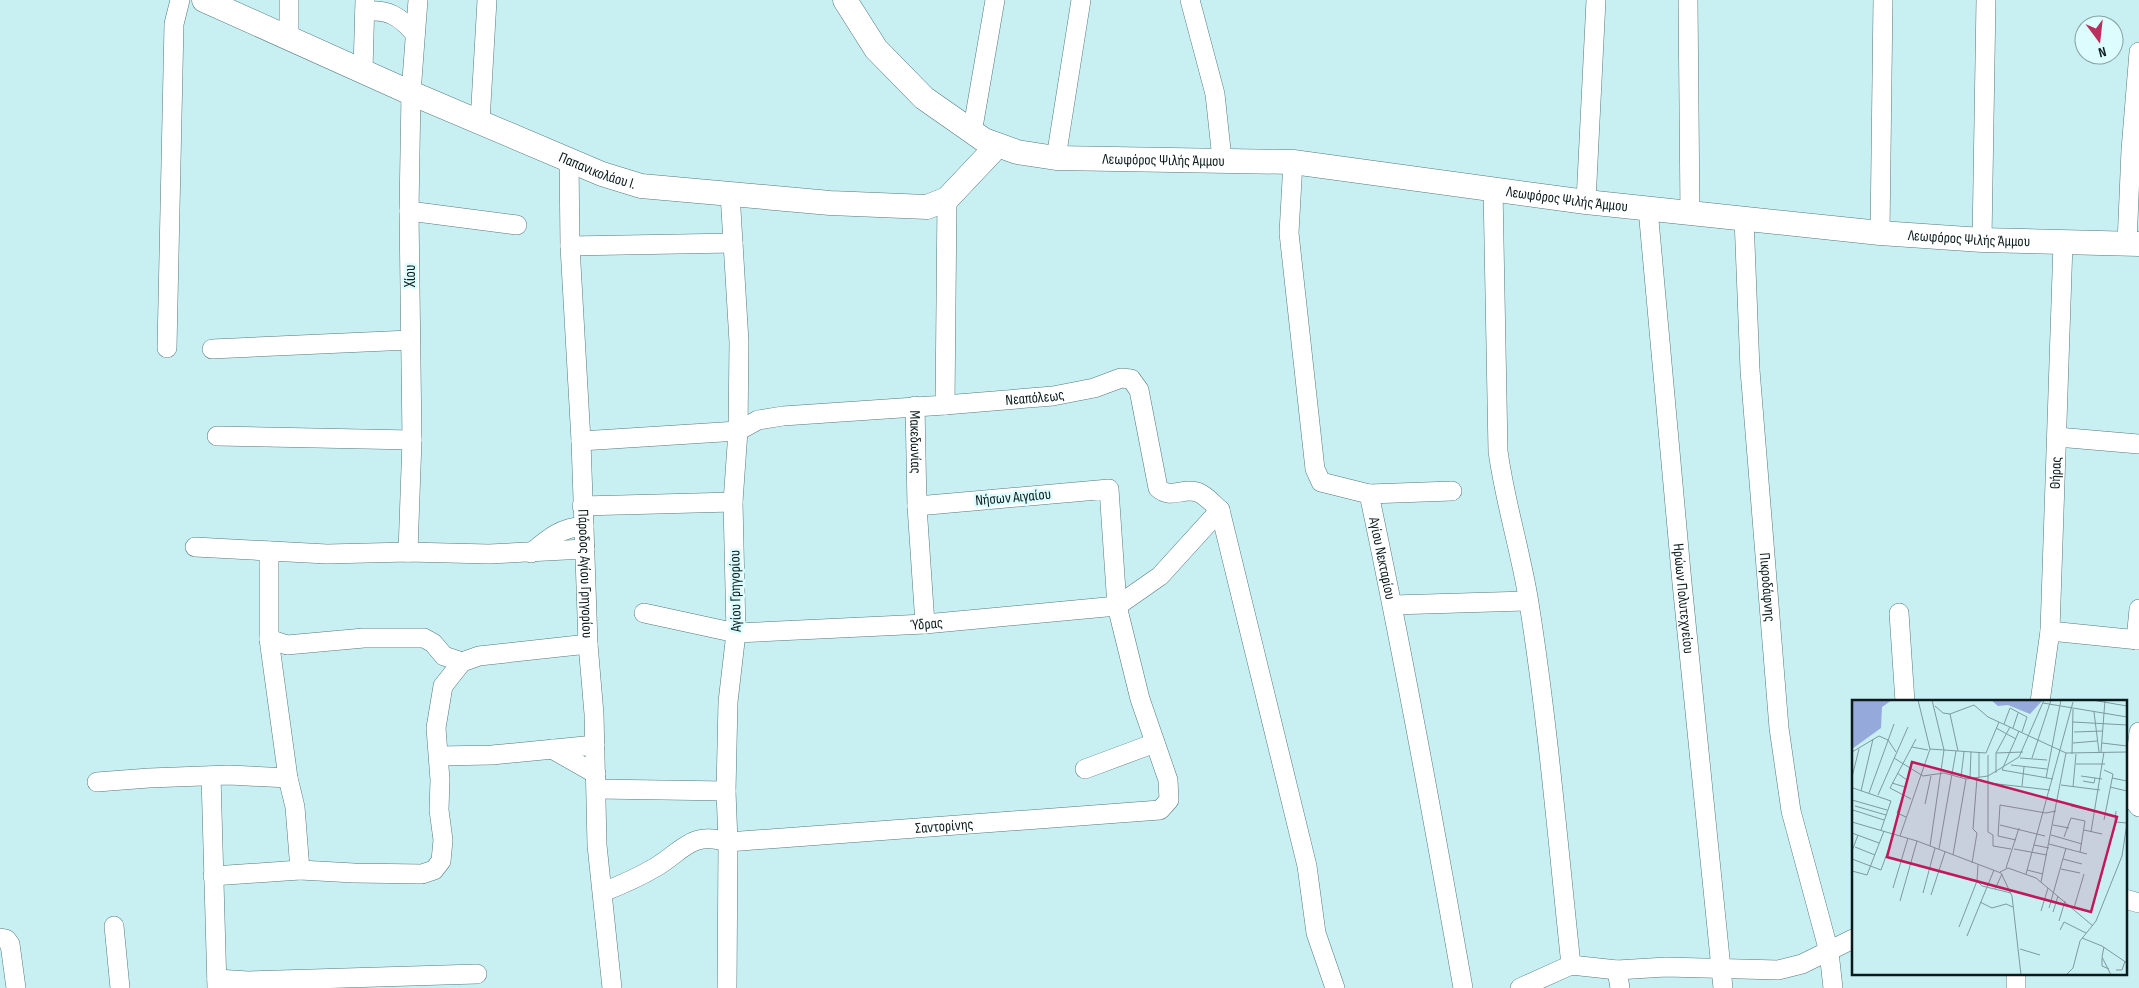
<svg xmlns="http://www.w3.org/2000/svg" width="2139" height="988" font-family="'Sofia Sans Condensed',sans-serif">
	<style>
		.lines { fill: none; stroke-linecap: round; stroke-linejoin: round }
		.minor-casing { stroke: #54797c; stroke-width: 20 }
		.tertiary-casing { stroke: #54797c; stroke-width: 25 }
		.minor { stroke: #fff; stroke-width: 19 }
		.tertiary { stroke: #fff; stroke-width: 24 }
		.labels { text-anchor: middle; stroke-width: 5; stroke-linejoin: round; paint-order: stroke }
		.street-label { font-size: 15px; fill: #0b1b1c; stroke: #dcfcfe }
		.inset-road { fill: none; stroke: #7c9b9d; stroke-width: 1 }
		.view { fill: #c2185b; fill-opacity: 0.15; stroke: #c2185b; stroke-width: 2.5 }
		.inset-edge { fill: none; stroke: #0b1b1c; stroke-width: 2.5 }
	</style>
	<rect width="100%" height="100%" fill="#c8f0f3"/>
	<g class="lines">
		<defs>
			<g id="minor">
				<path d="M1190 0 1215 94 1222 159"/>
				<path d="M1688 0 1690 214"/>
				<path d="M365 12C387 8 401 17 415 34"/>
				<path d="M289 40V0"/>
				<path d="M363 70 365 0"/>
				<path d="M480 122 487 0"/>
				<path d="M972 133 995 0"/>
				<path id="s1" d="M569 158 570 246 581 441 588 644 594 714 597 845 612 988"/>
				<path d="M1056 158 1081 0"/>
				<path id="s2" d="M1293 162 1289 233 1315 469 1321 482 1369 494C1404 658 1434 823 1463 988"/>
				<path d="M1493 189 1498 451C1505 503 1521 552 1529 603 1548 723 1558 844 1571 965"/>
				<path d="M1586 202 1596 0"/>
				<path id="s3" d="M1648 209 1682 583 1723 988"/>
				<path d="M409 211 517 225"/>
				<path id="s4" d="M1744 218 1750 370 1779 728 1791 811 1829 952 1833 988"/>
				<path d="M1880 233 1883 0"/>
				<path d="M1982 240 1986 0"/>
				<path d="M2127 244 2131 150 2139 52"/>
				<path d="M570 246 733 243"/>
				<path d="M167 348 174 24 180 0"/>
				<path d="M212 349 410 340"/>
				<path id="s5" d="M945 405 1053 396 1094 388 1121 378 1131 379 1139 390 1158 488C1171 500 1183 487 1197 492 1206 495 1213 504 1220 510L1307 866 1316 933 1335 988"/>
				<path id="s6" d="M915 406 917 506 925 624"/>
				<path d="M217 436 412 440"/>
				<path d="M2057 437 2139 444"/>
				<path d="M581 441 738 431 758 420 783 416 945 405 947 199"/>
				<path d="M1369 494 1452 491"/>
				<path d="M582 506 733 502"/>
				<path d="M195 547 327 554 408 552 489 554 585 549"/>
				<path d="M269 551V639L288 778 295 807 300 870 354 873 422 874 434 870 441 861 443 840 439 810 440 780 436 728 443 686 462 662 479 656 588 644"/>
				<path d="M408 552 412 440 409 211 411 93 418 0"/>
				<path d="M531 553C549 538 560 528 584 526"/>
				<path d="M1393 605 1528 601"/>
				<path d="M1117 606 1160 576 1220 510"/>
				<path id="s7" d="M644 613 736 633 925 624 1117 606"/>
				<path d="M1899 613 1905 702"/>
				<path d="M2050 631 2139 640"/>
				<path d="M269 639 287 645 364 638H424L433 643 444 656 462 662"/>
				<path d="M2136 640 2139 609"/>
				<path id="s8" d="M2040 702 2050 631 2063 243"/>
				<path d="M2139 732 2131 797 2139 807"/>
				<path d="M552 749 596 774"/>
				<path d="M439 756 492 755 595 745"/>
				<path d="M1085 769 1155 743"/>
				<path d="M211 776 217 988"/>
				<path d="M97 782 149 778 229 775 288 778"/>
				<path d="M597 789 726 791"/>
				<path d="M213 876 300 870"/>
				<path id="s9" d="M603 892C621 885 639 877 656 867 684 850 691 831 728 842L1160 810 1169 800 1168 780 1140 699 1117 606 1109 489 917 506"/>
				<path d="M2125 899 2139 903"/>
				<path d="M114 926 120 988"/>
				<path d="M0 938 6 939 10 944 16 988"/>
				<path d="M1617 970 1620 988"/>
				<path d="M2016 974V988"/>
				<path d="M217 979 248 981 477 974"/>
				<path d="M727 988 728 842 726 791 728 702 736 633 733 502 738 431 739 342 730 193"/>
				<path d="M1520 988 1571 965 1617 970 1666 967 1778 970 1802 964 1853 939"/>
			</g>
			<g id="tertiary">
				<path id="s10" d="M204 0 411 93 602 174 641 186 830 203 927 207 947 199 997 146"/>
				<path id="s11" d="M845 0 876 49 924 98 984 140 1017 152 1056 158 1293 162 1586 202 1880 233 1982 240 2139 244"/>
			</g>
		</defs>
		<use href="#minor" class="minor-casing"/>
		<use href="#tertiary" class="tertiary-casing"/>
		<use href="#minor" class="minor"/>
		<use href="#tertiary" class="tertiary"/>
	</g>
	<g class="labels">
		<g class="street-label">
			<text dy="5" stroke="none"><textPath href="#s11" startOffset="382">Λεωφόρος Ψιλής Άμμου</textPath></text>
			<text dy="5" stroke="none"><textPath href="#s10" startOffset="429">Παπανικολάου Ι.</textPath></text>
			<text dy="5" stroke="none"><textPath href="#s11" startOffset="788">Λεωφόρος Ψιλής Άμμου</textPath></text>
			<text dy="5" stroke="none"><textPath href="#s11" startOffset="1192">Λεωφόρος Ψιλής Άμμου</textPath></text>
			<text transform="translate(410 276) rotate(-90)" y="5">Χίου</text>
			<text dy="5" stroke="none"><textPath href="#s5" startOffset="90">Νεαπόλεως</textPath></text>
			<text dy="5" stroke="none"><textPath href="#s6" startOffset="36">Μακεδωνίας</textPath></text>
			<text dy="5" stroke="none"><textPath href="#s8" startOffset="230">Θήρας</textPath></text>
			<text transform="translate(1013 497) rotate(-5)" y="5">Νήσων Αιγαίου</text>
			<text dy="5" stroke="none"><textPath href="#s2" startOffset="438">Αγίου Νεκταρίου</textPath></text>
			<text dy="5" stroke="none"><textPath href="#s1" startOffset="416">Πάροδος Αγίου Γρηγορίου</textPath></text>
			<text dy="5" stroke="none"><textPath href="#s4" startOffset="370">Πικροδάφνης</textPath></text>
			<text transform="translate(735 591) rotate(-91)" y="5">Αγίου Γρηγορίου</text>
			<text dy="5" stroke="none"><textPath href="#s3" startOffset="391">Ηρώων Πολυτεχνείου</textPath></text>
			<text dy="5" stroke="none"><textPath href="#s7" startOffset="285">Ύδρας</textPath></text>
			<text dy="5" stroke="none"><textPath href="#s9" startOffset="356">Σαντορίνης</textPath></text>
		</g>
	</g>
	<g transform="translate(1852 700)">
		<rect width="275" height="275" fill="#c8f0f3"/>
		<path d="M0 0H40L30 7 29 28 0 49ZM139 0H191L178 14 156 5 146 6Z" fill="#96a9db"/>
		<path class="inset-road" d="M240 0 275 6M191 3 275 17M83 6 91 13 98 14 122 5 136 17 214 53 275 52M242 12 247 52M98 14 106 51M221 22 275 25M152 24 158 8 175 17 170 32M144 28 164 39M161 28 166 13M167 31 150 70 201 79M222 32 251 31M221 43 245 41M250 43 275 46M60 47 76 50M78 49 134 53M0 52 27 36 36 40 44 52M249 52 253 0M134 53 147 22M144 53 171 52M220 54 221 9M42 58 71 76 92 73 114 79 136 76 167 57 192 0M168 58 195 60M180 58 199 0M224 64H253M159 65 195 69M252 70 261 74 252 120M144 73V53L158 27M229 76 250 79M0 77 7 49M109 77 112 52M118 78 119 52M127 78V53M194 78 209 0M260 78 275 81M231 81 242 83 243 78M40 83 53 87 55 80 45 73M137 83 198 90M209 85 248 90M170 86 172 67M221 87 224 54M258 87 275 91M1 88 39 101 29 130M9 91 21 39M17 93 42 24M26 95 56 27M51 96 45 113 54 117M59 99 38 88 64 39M0 100 35 110M73 104 79 76M3 106 34 115M219 106 244 112M1 110 32 120M264 111 263 122 275 123M0 122 65 141 149 173 160 196 169 275M148 125 193 136M201 125 217 128M232 130 250 134M136 132V55M136 132 141 135V146L159 149M239 132 252 52M0 133 27 143M199 135 230 144M48 136 78 49 66 0M212 137 219 118 233 121 228 152M164 140 146 136 148 105 194 113 204 111M197 144 235 154M182 145 197 148M78 146 92 50 80 0M3 147 23 155M87 149 104 51M162 149 195 155M0 151 6 135M101 155 114 79M0 159 29 170 42 134M211 159 230 164M120 163 125 133 121 129 125 78M154 168 167 128M209 169 228 173M175 170 191 174M0 171 15 175 32 131M148 172 156 168 184 178 241 226M174 174 221 2M125 181 130 186 159 193M189 182 214 53M41 188 56 138M143 189 150 174M71 193 83 148M79 195 93 152M48 201 65 141M128 202 140 208 154 204 161 207M197 208 214 148M222 208 232 174M189 211 196 188M201 212 206 196M207 221 213 201M107 227 125 181 126 165M208 230 212 222 234 233M115 236 142 170M230 238 250 246 275 263M252 247 250 257 259 275M168 249 188 255M250 258V266L257 269M264 270H270L273 261M214 275 221 268 228 241 244 221 270 156 275 123"/>
		<path class="view" d="M60 62 265 117 239 212 35 157Z"/>
		<rect width="275" height="275" class="inset-edge"/>
	</g>
	<g transform="translate(2099 40) rotate(165)"><circle r="24" fill="#dcfcfe" stroke="#88a2a4"/>
	<path d="M0-4L9 19L0 12L-9 19Z" fill="#bc2e5d"/>
	<text y="-8" font-size="14" font-weight="bold" text-anchor="middle" fill="#0b1b1c">N</text>
	</g>
</svg>
